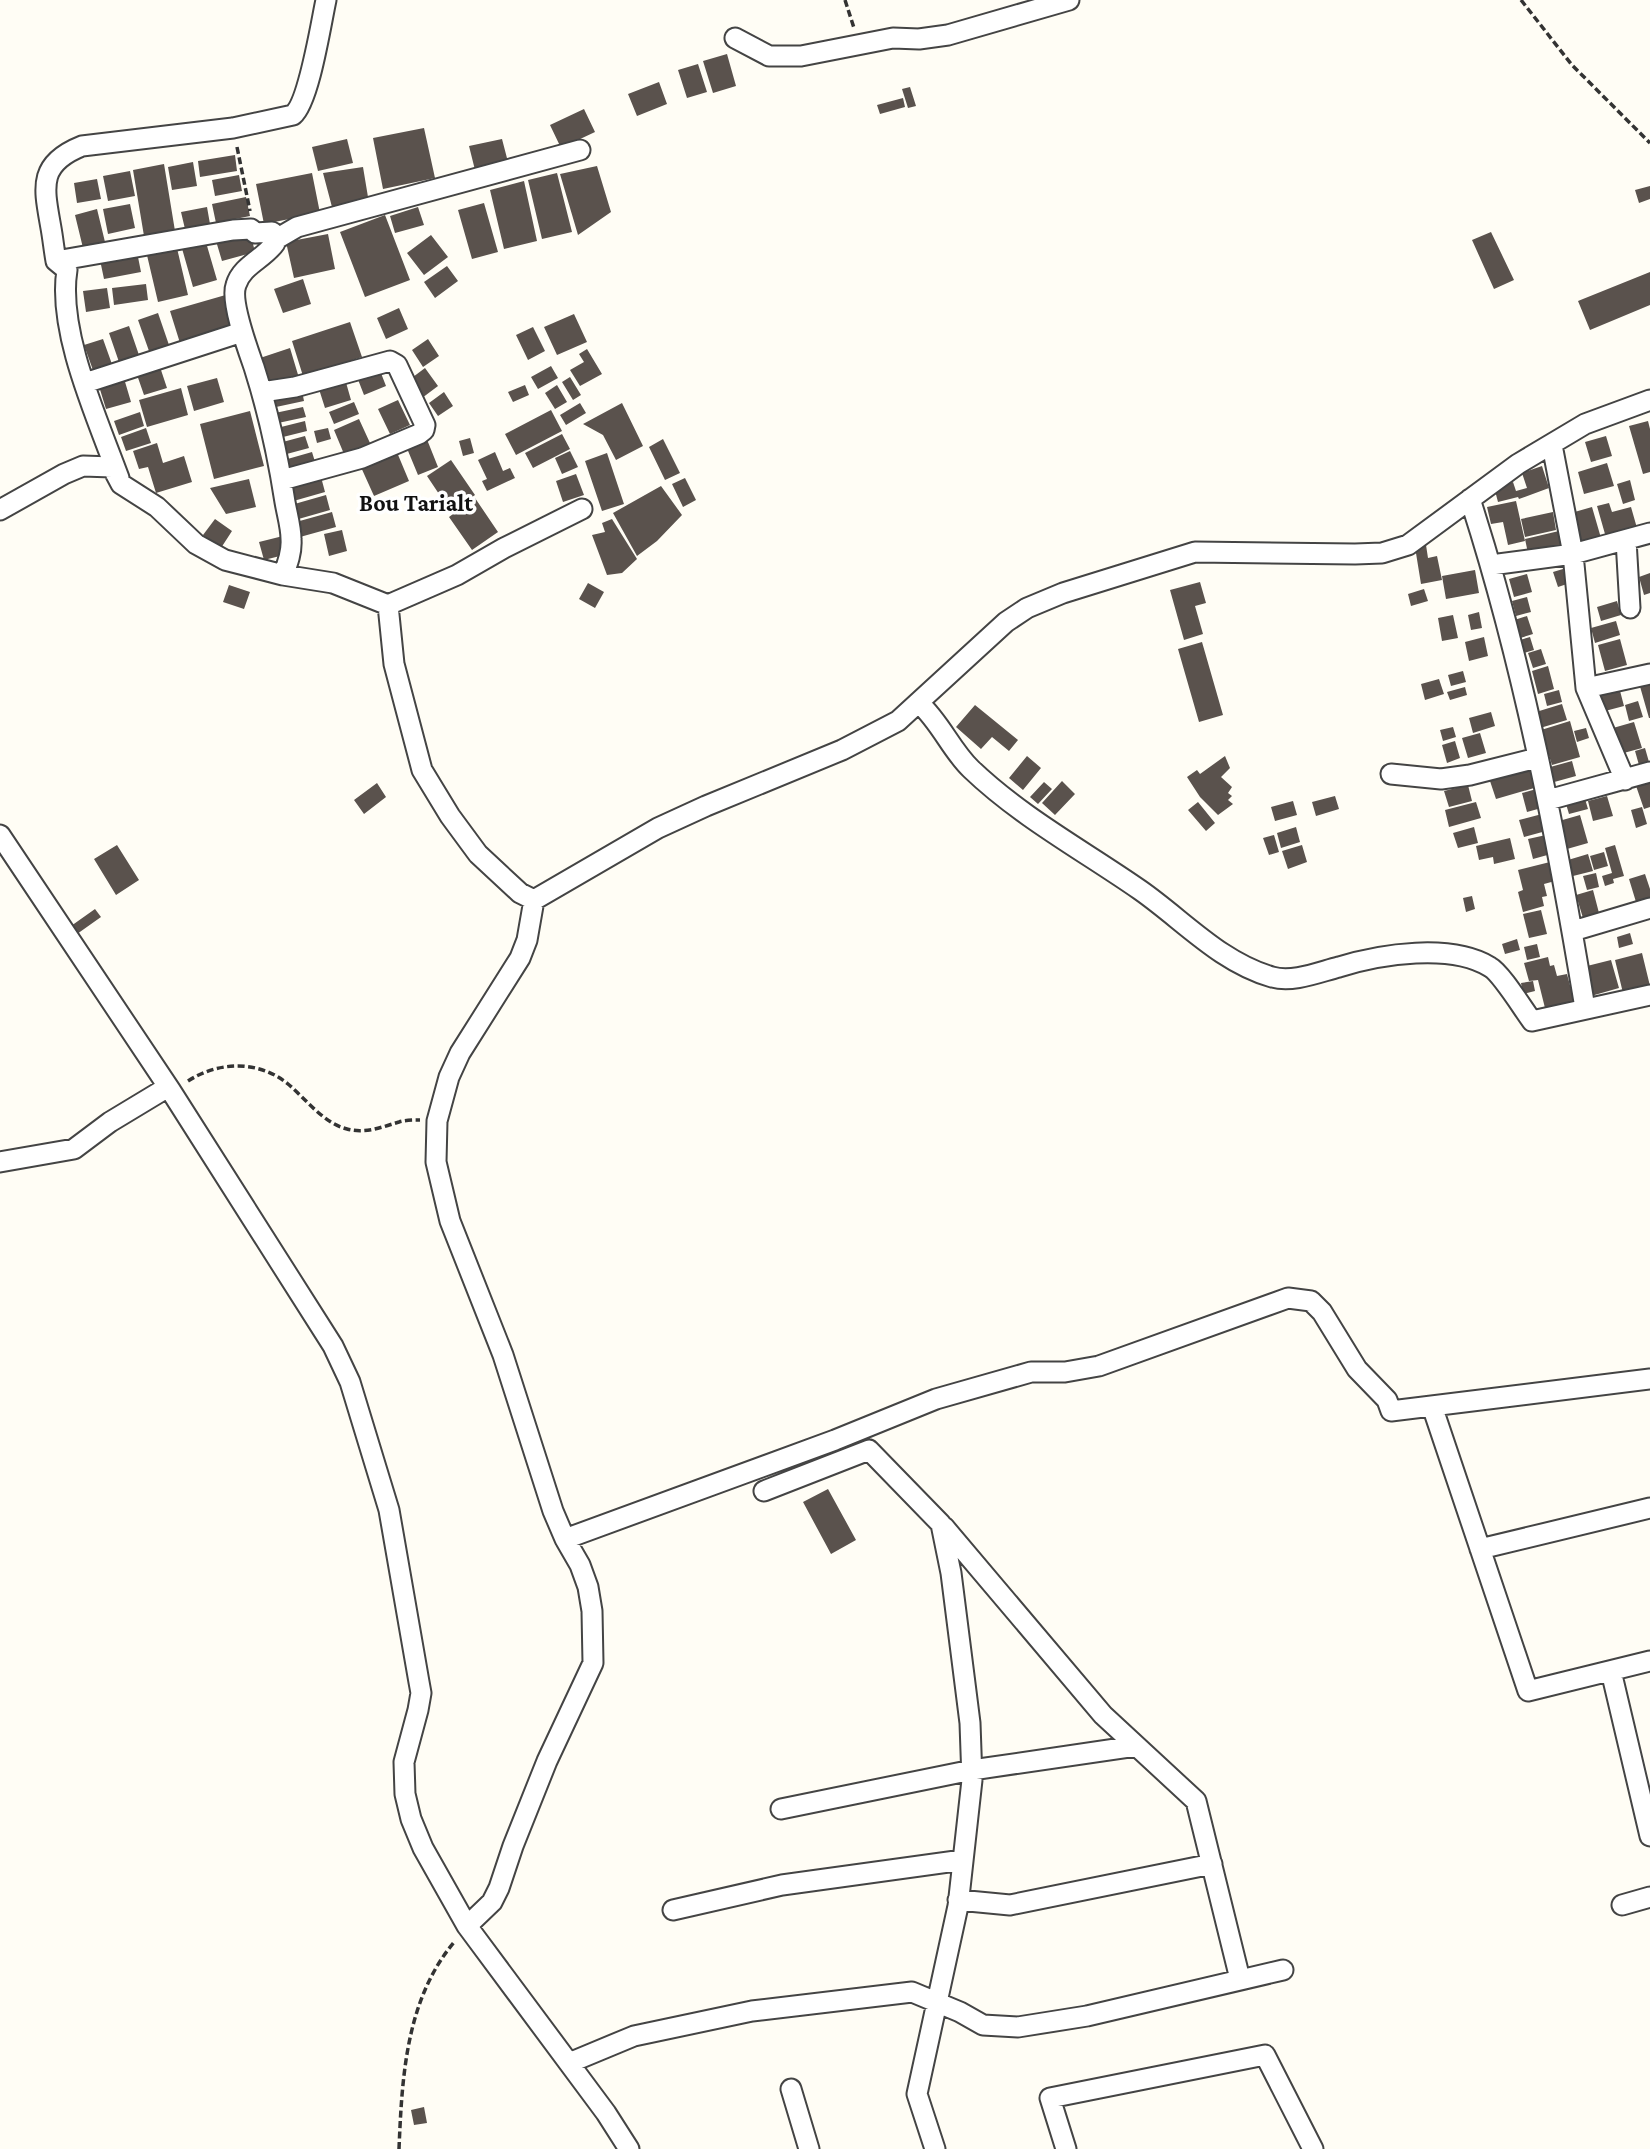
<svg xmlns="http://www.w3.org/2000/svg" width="1650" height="2149" font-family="'Crimson Pro',serif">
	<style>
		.building { fill: #5a524d }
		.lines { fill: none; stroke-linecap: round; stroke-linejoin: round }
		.minor-casing { stroke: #444; stroke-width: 23 }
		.path { stroke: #333; stroke-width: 3.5; stroke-dasharray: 7 3.5; stroke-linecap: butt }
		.minor { stroke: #fff; stroke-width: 19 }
		.labels { text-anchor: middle; stroke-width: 7; stroke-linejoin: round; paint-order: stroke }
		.quarter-label { font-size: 24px; font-weight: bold; fill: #111; stroke: #fff }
	</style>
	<rect width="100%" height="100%" fill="#fffdf5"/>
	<path class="building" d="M727 54 736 86 713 93 703 61Z
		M698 64 707 92 687 98 678 70Z
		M659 82 667 104 637 116 628 94Z
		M910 87 916 106 908 108 902 89Z
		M903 98 905 107 880 114 877 105Z
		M584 109 595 132 561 148 550 125Z
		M424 128 435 178 383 189 373 138Z
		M347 139 353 163 318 171 312 147Z
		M502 139 508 162 475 170 469 146Z
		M235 155 237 171 200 177 198 161Z
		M193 162 197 186 172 190 168 167Z
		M164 164 175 231 144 236 133 170Z
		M597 166 611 212 578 235 560 174Z
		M363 167 368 197 332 207 323 173Z
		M130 171 135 196 108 201 103 176Z
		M312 173 320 213 264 224 256 184Z
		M557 173 572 232 542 239 528 180Z
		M239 175 242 191 215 196 212 180Z
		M97 179 101 199 77 203 74 183Z
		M524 181 537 241 504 249 490 190Z
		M1650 186V199L1639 203 1635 190Z
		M246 197 250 216 216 223 212 204Z
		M484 203 498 252 472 259 458 210Z
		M130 204 135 228 108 234 103 209Z
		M207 207 210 224 185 229 181 212Z
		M418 207 424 225 395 233 390 216Z
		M97 209 105 242 83 248 75 215Z
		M385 215 410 280 365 297 340 232Z
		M250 232 255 252 222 261 216 241Z
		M1491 232 1514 280 1494 289 1472 240Z
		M328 234 335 269 294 278 286 242Z
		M431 235 448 257 424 275 407 253Z
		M205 239 217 280 193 287 181 245Z
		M176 244 188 295 158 302 146 251Z
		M137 252 141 272 104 279 100 260Z
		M447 266 458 281 435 298 424 282Z
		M1650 272V305L1590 330 1578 301Z
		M303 279 311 304 283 313 274 289Z
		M146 284 148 300 114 305 112 288Z
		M107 288 110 308 86 312 83 291Z
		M229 294 238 325 180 343 170 311Z
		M399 308 408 329 386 339 377 318Z
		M158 313 169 345 149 351 138 320Z
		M574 314 587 342 557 355 544 327Z
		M350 322 362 357 303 376 292 341Z
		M129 326 139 355 119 362 109 333Z
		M533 327 545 351 528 360 516 335Z
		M103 339 113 367 94 373 84 345Z
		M428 339 439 356 423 367 412 350Z
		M290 348 299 378 266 388 257 359Z
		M587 349 602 374 580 386 570 370 584 362 579 354Z
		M159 364 167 388 144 395 136 372Z
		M551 366 558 378 538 389 531 377Z
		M379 368 386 386 364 395 357 377Z
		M425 368 438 386 422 398 409 380Z
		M123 375 131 402 106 409 98 383Z
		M570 377 581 395 573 400 562 382Z
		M217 378 224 402 194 411 187 386Z
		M345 379 351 400 325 408 318 386Z
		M525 385 529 395 513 402 508 392Z
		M557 385 567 402 555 409 545 393Z
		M181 388 188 415 147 427 139 400Z
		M302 391 304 401 276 407 274 397Z
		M444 392 453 406 438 416 429 403Z
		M398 400 410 425 390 434 378 409Z
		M354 402 359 414 334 424 329 412Z
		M580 403 586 413 566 425 560 415Z
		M622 403 643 446 616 460 603 435 583 424Z
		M303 407 306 417 278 423 275 413Z
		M551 410 562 431 516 455 505 434Z
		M250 411 264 466 214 479 200 424Z
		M140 412 144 426 119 435 114 421Z
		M359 419 370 443 344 454 334 430Z
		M305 421 307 431 279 438 277 428Z
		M1648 421 1650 429V472L1643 474 1629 426Z
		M146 428 151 443 126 451 121 437Z
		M328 428 331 439 317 443 314 431Z
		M562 434 570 449 533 468 525 453Z
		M305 436 309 448 283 455 279 443Z
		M1606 436 1612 456 1591 462 1585 442Z
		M426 437 438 467 418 475 406 446Z
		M470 438 474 453 463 456 459 441Z
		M663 439 680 473 665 480 649 447Z
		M157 443 163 463 184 456 192 482 156 493 148 467 139 469 133 451Z
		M396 450 409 481 374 496 360 465Z
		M570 451 578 467 562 474 555 458Z
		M312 452 316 465 288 473 284 460Z
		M495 452 503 471 510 468 515 478 487 491 482 481 487 479 478 460Z
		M607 453 624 504 602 511 585 461Z
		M451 460 475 495 451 512 427 476Z
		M1607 463 1614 486 1584 494 1578 472Z
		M1542 466 1549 488 1519 499 1518 497 1498 502 1494 487 1513 482 1516 491 1527 488 1522 473Z
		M576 474 584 495 563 502 556 481Z
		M321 477 325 492 290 502 286 487Z
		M685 478 696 500 683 507 672 484Z
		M249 479 256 507 226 514 210 488Z
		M1630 480 1635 500 1623 504 1617 484Z
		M661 486 682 515 657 541 637 556 613 513Z
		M326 495 330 510 295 520 291 505Z
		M475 498 498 532 472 550 449 517Z
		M1516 501 1525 541 1508 545 1503 522 1491 524 1487 507Z
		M1609 503 1612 512 1631 507 1637 528 1605 534 1597 506Z
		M1592 507 1601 538 1580 544 1571 513Z
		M332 512 336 527 300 537 296 522Z
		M1553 512 1556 530 1525 537 1521 519Z
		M215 519 232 531 221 548 203 535Z
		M612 519 637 559 622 573 607 575 592 535 605 532 602 523Z
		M342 530 347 551 329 556 324 534Z
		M1559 531 1563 550 1529 558 1525 539Z
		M283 536 288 554 264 560 259 542Z
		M1426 545 1428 558 1437 556 1442 580 1421 584 1415 547Z
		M1563 569 1567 584 1558 587 1553 572Z
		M1475 570 1479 593 1446 599 1442 576Z
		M1650 573V593L1644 595 1639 577Z
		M1527 574 1532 592 1514 597 1509 579Z
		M1200 582 1206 603 1195 606 1203 634 1184 640 1170 590Z
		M588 583 604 592 595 608 579 599Z
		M229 585 250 592 244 609 223 602Z
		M1424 589 1428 601 1411 606 1408 594Z
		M1527 597 1531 612 1516 616 1512 601Z
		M1617 601 1621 615 1601 621 1597 607Z
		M1479 612 1482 628 1471 630 1468 615Z
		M1453 615 1458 638 1442 641 1438 618Z
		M1527 616 1533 634 1514 640 1508 622Z
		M1616 621 1620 635 1595 643 1591 628Z
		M1484 637 1488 656 1469 661 1465 642Z
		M1530 637 1534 650 1524 653 1520 640Z
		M1620 639 1627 665 1605 671 1598 645Z
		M1202 642 1223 715 1199 722 1178 649Z
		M1541 649 1546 664 1533 668 1528 653Z
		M1548 666 1554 689 1538 694 1532 671Z
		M1463 671 1466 682 1451 686 1448 675Z
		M1439 679 1444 694 1425 700 1421 684Z
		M1650 680V718H1649L1639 683Z
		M1465 687 1467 695 1450 700 1447 692Z
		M1619 687 1624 706 1605 711 1600 693Z
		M1559 690 1562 702 1547 706 1544 694Z
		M1638 701 1643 717 1629 721 1625 705Z
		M1562 704 1567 720 1540 728 1536 712Z
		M975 705 1018 740 1009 751 992 737 981 749 956 727Z
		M1491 712 1495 726 1473 733 1469 718Z
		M1570 721 1580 757 1552 765 1541 730Z
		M1634 722 1642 748 1620 754 1613 728Z
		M1453 727 1456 737 1443 741 1440 730Z
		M1586 728 1589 738 1577 742 1574 731Z
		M1480 733 1486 753 1468 758 1462 738Z
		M1455 741 1460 758 1447 763 1442 745Z
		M1645 748 1649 762 1639 765 1635 751Z
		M1027 756 1041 768 1023 790 1009 778Z
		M1225 756 1230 768 1221 777 1232 787 1228 793 1232 796 1228 800 1233 804 1218 815 1200 797 1187 777 1197 770 1200 774Z
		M1572 761 1576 776 1547 784 1543 769Z
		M1537 769 1541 786 1496 799 1490 781Z
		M1650 778V807L1644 809 1635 783Z
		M1062 781 1075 794 1055 815 1042 803Z
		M1044 782 1052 789 1038 804 1030 797Z
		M377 783 386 797 364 814 354 800Z
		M1468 785 1472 801 1449 807 1444 791Z
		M1540 788 1545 807 1527 812 1522 793Z
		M1335 796 1339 809 1316 816 1312 802Z
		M1607 796 1613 816 1593 821 1588 801Z
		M1585 799 1588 809 1569 814 1566 804Z
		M1293 801 1297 815 1275 821 1271 807Z
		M1198 802 1215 823 1206 831 1188 810Z
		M1476 802 1481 818 1449 827 1445 810Z
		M1642 807 1647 824 1636 828 1631 810Z
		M1542 814 1546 831 1524 837 1519 820Z
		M1580 815 1588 843 1567 849 1559 821Z
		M1296 827 1300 842 1281 848 1277 833Z
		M1474 827 1478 843 1458 848 1453 833Z
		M1274 835 1279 852 1269 855 1263 838Z
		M1546 835 1551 854 1533 859 1528 839Z
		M1510 838 1515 859 1494 864 1493 857 1479 860 1476 846Z
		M117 845 139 880 116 895 94 859Z
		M1302 845 1307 862 1288 869 1282 851Z
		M1615 845 1624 876 1613 879 1614 883 1605 886 1602 876 1612 873 1605 848Z
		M1604 852 1608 866 1594 870 1590 856Z
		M1588 854 1593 871 1573 876 1568 860Z
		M1550 862 1555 881 1544 884 1547 896 1542 897 1544 906 1523 912 1518 892 1523 890 1518 870Z
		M1596 873 1599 887 1587 890 1583 876Z
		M1645 874 1650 889V898L1636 902 1629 879Z
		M1593 890 1599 913 1583 918 1576 895Z
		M1472 896 1475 909 1466 912 1463 898Z
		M95 909 101 917 77 934 71 926Z
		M1541 910 1547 934 1529 938 1523 914Z
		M1630 933 1633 944 1619 948 1617 937Z
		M1517 939 1520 950 1505 954 1502 944Z
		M1537 944 1540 957 1527 960 1524 947Z
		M1642 953 1650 986 1623 993 1615 960Z
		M1548 957 1550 966 1554 965 1557 976 1567 974 1574 1001 1545 1008 1538 980 1529 981 1524 963Z
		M1611 960 1619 988 1591 996 1583 967Z
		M1533 981 1535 991 1523 994 1521 983Z
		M828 1489 856 1540 831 1554 803 1502Z
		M424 2107 427 2123 414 2125 411 2110Z"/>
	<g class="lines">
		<defs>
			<path id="minor" d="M735 38 769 56H801L893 38 919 39 948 35 1069 0
				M56 261C54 250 53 239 51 228 44 188 37 164 82 146L233 128 293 115C309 102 321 23 326 0
				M85 383 242 332
				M262 392 295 387 390 361 397 365 425 425 424 430 419 434 362 458 282 480
				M1552 445 1573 554 1586 688 1625 780
				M119 478C98 420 57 332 67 270L56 261 233 230 251 229 255 233 272 232 277 236 273 241
				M1470 499C1523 663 1557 838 1585 1008
				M0 510 64 474 83 466 112 467 121 484 157 507 196 544 225 560 283 575 333 583 388 605 457 575 504 548 582 509
				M1626 540 1630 608
				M1491 565 1573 554 1650 533
				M283 575C288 563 292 552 291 539 291 527 287 514 285 502 278 457 268 411 254 367 248 350 230 301 236 285 242 265 264 259 275 243L273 241 297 227 580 150
				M388 605 394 664 422 770 450 816 478 854 520 893 534 900 658 828 706 806 842 750 898 721 1006 622 1027 608 1063 593 1195 552 1355 554 1382 553 1408 545 1518 464 1585 424 1650 400
				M1586 688 1650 674
				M919 703C941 723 951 750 971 769 1021 817 1084 851 1140 890 1183 920 1220 962 1272 977 1293 983 1319 972 1339 967 1381 954 1451 943 1490 967 1501 973 1523 1009 1532 1021L1650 995
				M1391 774 1441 779 1470 775 1537 758
				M1548 800 1650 772
				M0 835 171 1091 333 1346 350 1382 389 1510 419 1682 421 1693 418 1710 404 1762 405 1794 411 1819 423 1848 467 1926 606 2113 629 2149
				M1573 931 1650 908
				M0 1162 74 1149 110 1122 168 1087
				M1432 1406 1528 1691 1650 1661
				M764 1491 869 1450 941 1524 951 1573 970 1723 972 1780 958 1906 917 2094 935 2149
				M944 1527 1103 1715 1196 1801 1240 1979
				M565 1539 835 1440 936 1399 1031 1372H1065L1099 1366 1288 1298 1311 1301 1322 1312 1357 1369 1387 1400 1391 1411 1650 1379
				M1480 1549 1650 1508
				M1611 1671 1650 1836
				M781 1809 972 1770 1136 1746
				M958 1900 1010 1905 1212 1864
				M1622 1905 1650 1897
				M673 1910 782 1885 963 1860
				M467 1926 492 1902 499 1888 513 1846 547 1761 593 1663 592 1611 588 1587 580 1565 565 1539 553 1511 503 1355 450 1221 436 1162 437 1121 449 1077 460 1053 520 958 527 940 534 900
				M569 2063 634 2036 752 2011 912 1992 960 2012 983 2025 1018 2027 1087 2016 1283 1970
				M791 2089 809 2149
				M1066 2149 1050 2098 1265 2055 1313 2149"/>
		</defs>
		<use href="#minor" class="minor-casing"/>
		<path class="path" d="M845 0 854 28
			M1521 0 1572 65 1650 143
			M237 147 250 211
			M188 1081C219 1061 259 1060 288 1084 306 1099 323 1123 347 1129 365 1134 382 1127 399 1122 405 1120 413 1120 420 1120
			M399 2149C402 2076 406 1999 455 1941"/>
		<use href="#minor" class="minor"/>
	</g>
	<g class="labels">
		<g class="quarter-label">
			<text x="416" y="511">Bou Tarialt</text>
		</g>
	</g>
</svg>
